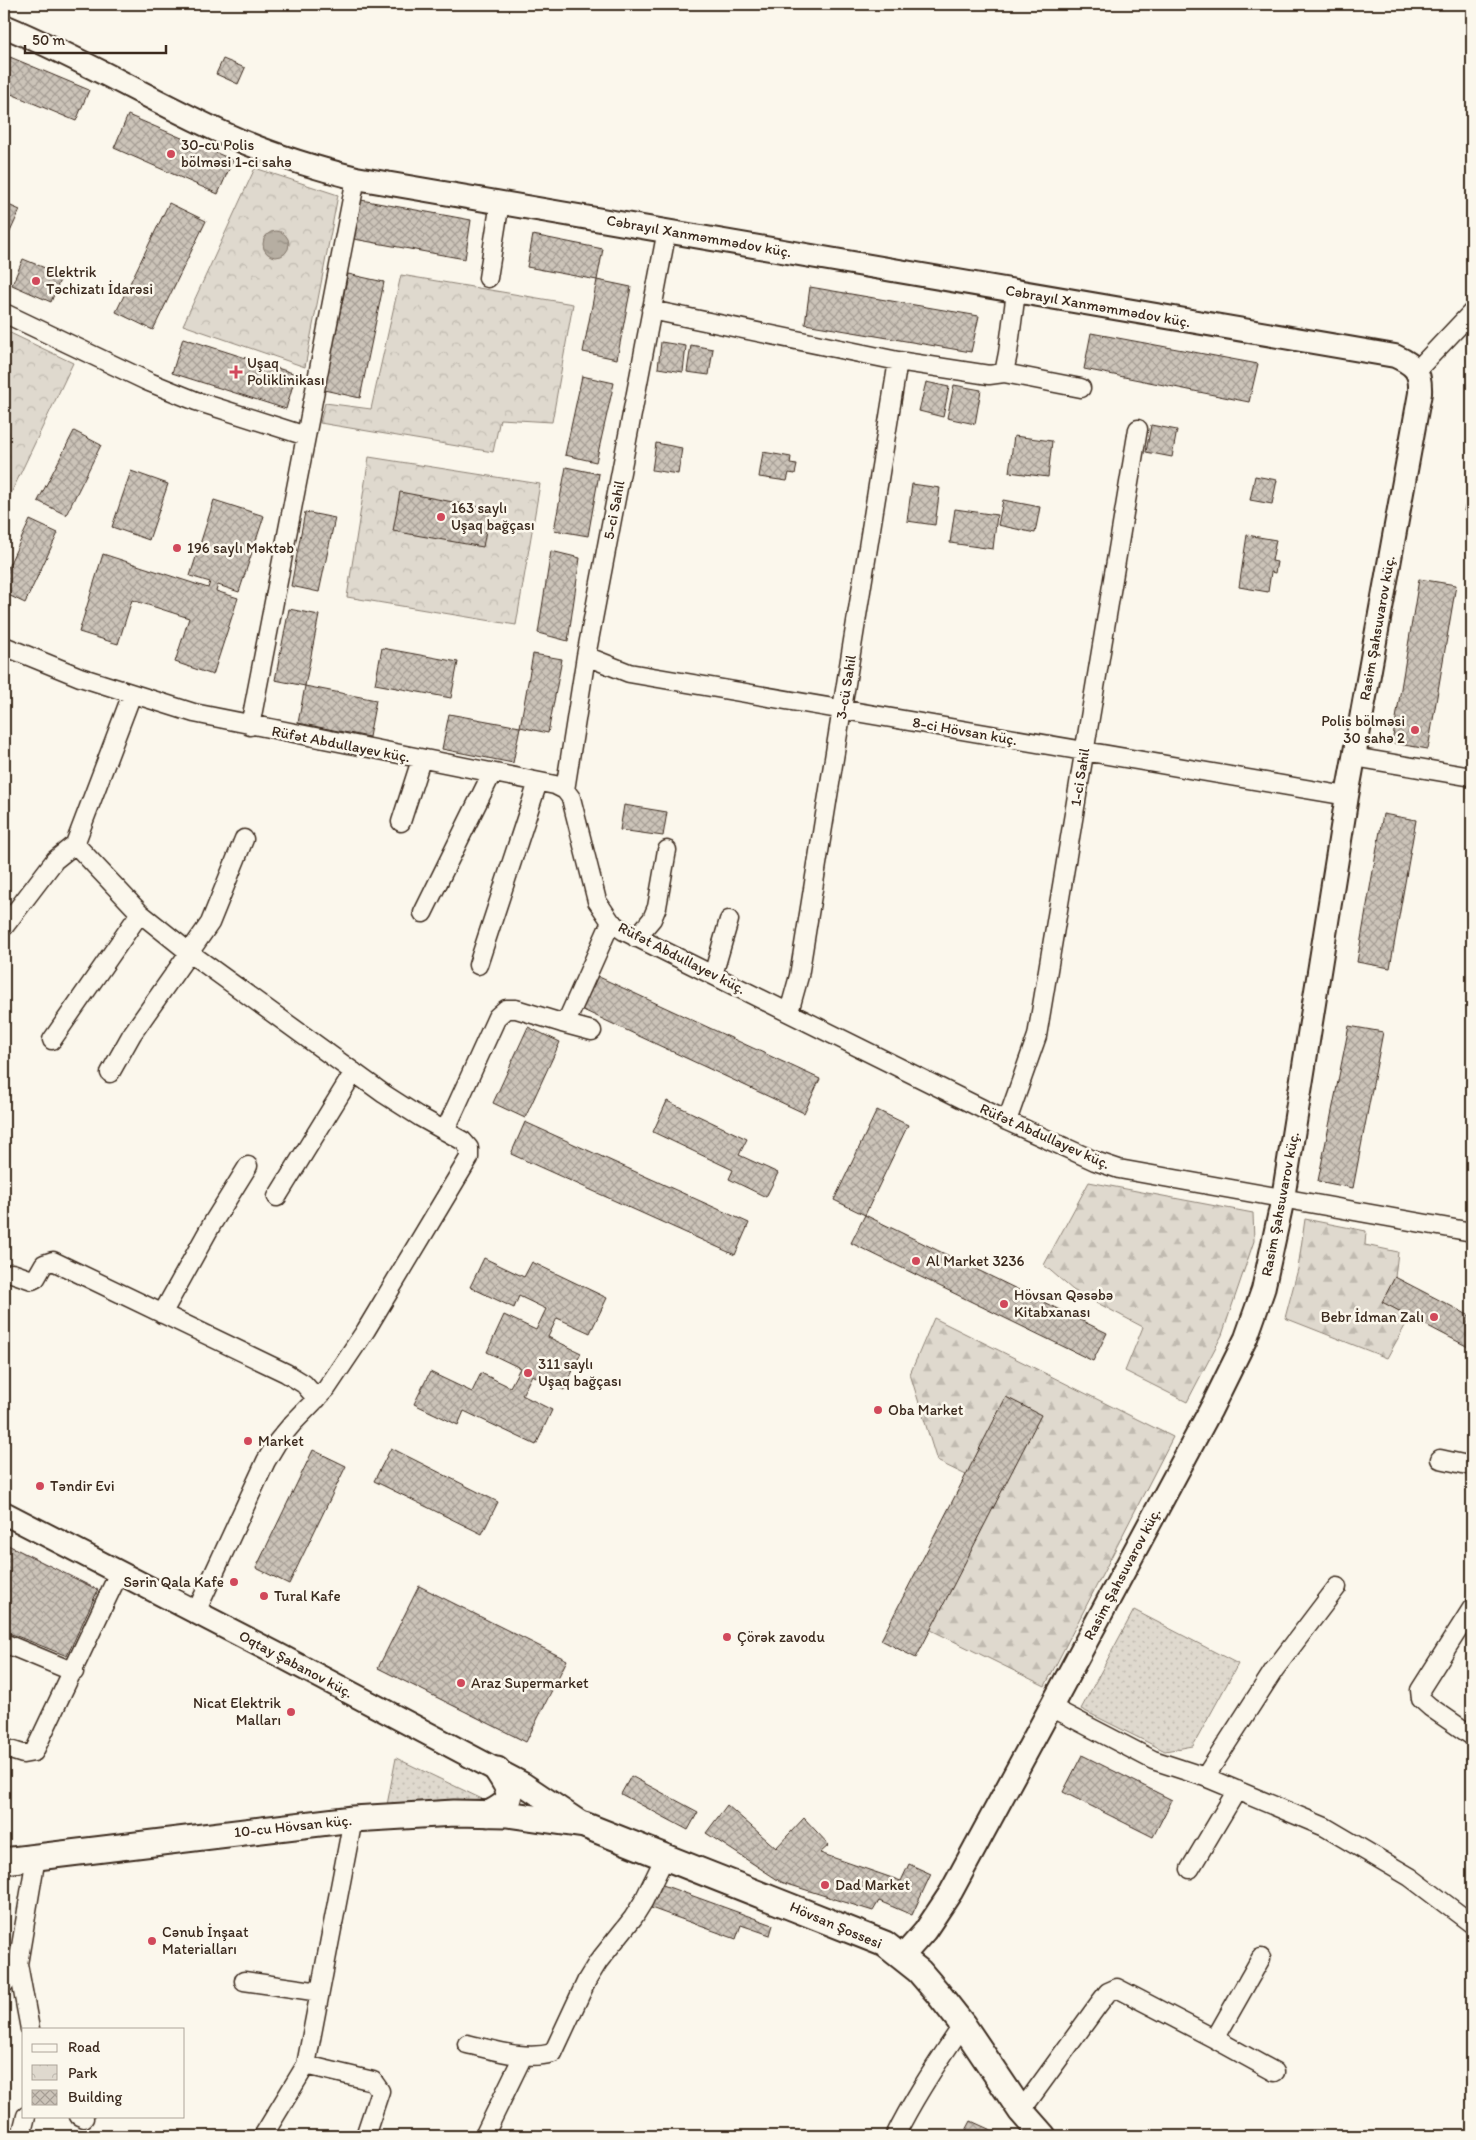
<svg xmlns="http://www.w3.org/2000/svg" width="1476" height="2140" font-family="Itim,sans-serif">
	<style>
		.grass { fill: url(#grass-dots); stroke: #8d8276 }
		.forest { fill: url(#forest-firs); stroke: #8d8276 }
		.park { fill: url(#park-crowns); stroke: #8d8276 }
		.water { fill: url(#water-ripples); stroke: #85796d }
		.building { fill: url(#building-cross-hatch); stroke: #3b2a1e }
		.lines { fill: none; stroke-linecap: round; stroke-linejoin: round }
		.minor-casing { stroke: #3b2a1e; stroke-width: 21 }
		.tertiary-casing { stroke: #3b2a1e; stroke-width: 26 }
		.secondary-casing { stroke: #3b2a1e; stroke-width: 29 }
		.minor { stroke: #fbf7ec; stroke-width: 18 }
		.tertiary { stroke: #fbf7ec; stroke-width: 22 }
		.secondary { stroke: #fbf7ec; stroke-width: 25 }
		.poi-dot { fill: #d1495b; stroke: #fbf7ec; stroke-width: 2 }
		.labels { text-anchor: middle; stroke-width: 5; stroke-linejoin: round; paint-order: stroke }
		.poi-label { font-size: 15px; fill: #3b2a1e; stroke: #fbf7ec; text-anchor: start }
		.street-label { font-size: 15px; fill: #3b2a1e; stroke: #fbf7ec }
	</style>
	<defs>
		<pattern id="grass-dots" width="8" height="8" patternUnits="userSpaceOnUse" patternTransform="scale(1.25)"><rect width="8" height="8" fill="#dfd9ce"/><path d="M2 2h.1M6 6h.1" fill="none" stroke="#c0bab0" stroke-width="1.8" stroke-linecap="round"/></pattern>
		<pattern id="forest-firs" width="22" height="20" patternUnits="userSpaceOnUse" patternTransform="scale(1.25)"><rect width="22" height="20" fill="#dfd9ce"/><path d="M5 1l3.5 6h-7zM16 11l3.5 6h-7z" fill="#c0bab0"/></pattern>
		<pattern id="park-crowns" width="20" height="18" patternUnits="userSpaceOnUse" patternTransform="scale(1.25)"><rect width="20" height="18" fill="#dfd9ce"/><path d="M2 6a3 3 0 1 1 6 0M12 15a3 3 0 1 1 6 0" fill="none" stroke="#c0bab0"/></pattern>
		<pattern id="water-ripples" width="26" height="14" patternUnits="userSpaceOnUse" patternTransform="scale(1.25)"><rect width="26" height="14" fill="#b6aea2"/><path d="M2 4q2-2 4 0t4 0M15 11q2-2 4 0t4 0" fill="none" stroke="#958e83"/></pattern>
		<pattern id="building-cross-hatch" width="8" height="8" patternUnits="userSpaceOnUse" patternTransform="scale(1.25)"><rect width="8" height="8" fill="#ccc4b9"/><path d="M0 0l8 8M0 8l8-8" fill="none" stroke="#a79f96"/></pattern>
	</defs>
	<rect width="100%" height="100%" fill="#fbf7ec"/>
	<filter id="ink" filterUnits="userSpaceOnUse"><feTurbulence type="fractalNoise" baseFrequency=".02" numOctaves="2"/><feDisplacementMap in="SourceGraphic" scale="10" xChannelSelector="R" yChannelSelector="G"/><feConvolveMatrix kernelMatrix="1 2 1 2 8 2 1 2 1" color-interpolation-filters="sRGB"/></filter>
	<g filter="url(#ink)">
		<path class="grass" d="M1134 1610 1238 1664 1193 1746 1165 1751 1081 1709Z
			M396 1758 482 1799 387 1805Z"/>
		<path class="forest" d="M1089 1182 1253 1213 1254 1241 1222 1335 1187 1402 1125 1371 1143 1327 1073 1290 1044 1265Z
			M1305 1219 1366 1231 1365 1245 1398 1252 1395 1277 1383 1302 1410 1317 1387 1358 1285 1318 1298 1269Z
			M934 1318 1173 1437 1045 1686 931 1630 966 1475 937 1461 910 1374Z"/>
		<path class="park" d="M255 168 338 195 305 367 183 325Z
			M401 275 573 304 552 422 500 419 493 452 320 423 325 403 371 409Z
			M4 330 73 363 4 508Z
			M369 457 540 484 516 625 347 597Z"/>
		<path class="water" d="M263 244a13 13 0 1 1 26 0a13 13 0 1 1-26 0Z"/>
		<path class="building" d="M10 57 89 90 76 121 4 91V71Z
			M223 59 245 68 238 84 216 74Z
			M128 115 233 160 218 194 114 148Z
			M361 200 471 220 465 259 354 239Z
			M4 203 20 210 4 245Z
			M169 203 206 221 153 330 116 312Z
			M533 235 603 249 597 280 527 267Z
			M23 259 62 275 51 302 12 285Z
			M348 274 384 282 360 398 324 390Z
			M597 280 631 287 617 359 583 352Z
			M810 287 979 316 971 352 805 324Z
			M1091 333 1258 364 1249 402 1084 369Z
			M183 338 296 374 286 409 172 373Z
			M661 342 686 346 683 372 658 368Z
			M691 345 713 349 709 375 687 372Z
			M582 376 614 383 596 462 565 455Z
			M926 382 949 387 943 417 919 411Z
			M954 385 981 390 975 424 947 418Z
			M1151 425 1177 430 1172 457 1146 452Z
			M74 431 101 445 66 515 38 501Z
			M1014 436 1052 441 1048 477 1009 472Z
			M656 443 682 448 678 474 652 470Z
			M763 452 791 457 790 464 797 465 795 474 789 473 787 481 759 477Z
			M566 467 599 474 588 536 554 530Z
			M131 471 168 484 149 540 112 527Z
			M1255 476 1277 480 1272 504 1250 500Z
			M1472 480V513L1464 511Z
			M912 484 940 488 935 525 907 521Z
			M400 492 490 509 483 547 393 531Z
			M214 500 264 516 239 592 218 585 216 591 238 598 213 675 175 662 189 618 161 609 132 600 118 644 79 632 103 554 208 588 210 582 190 576Z
			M1003 500 1040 507 1035 533 998 525Z
			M955 509 997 515 993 549 950 543Z
			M305 512 335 518 319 592 291 586Z
			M30 520 58 533 25 603 4 593V576Z
			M1247 535 1276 540 1272 561 1277 562 1275 573 1271 572 1268 592 1239 587Z
			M551 551 580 558 568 641 538 633Z
			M1419 579 1456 585 1428 749 1392 743Z
			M289 609 319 615 305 686 275 680Z
			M382 648 458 662 451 698 375 684Z
			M533 654 562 659 548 733 520 727Z
			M305 686 376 700 369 737 298 723Z
			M449 714 520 727 513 763 442 749Z
			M624 805 667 812 663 836 620 830Z
			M1383 814 1416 820 1390 968 1357 962Z
			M597 976 820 1079 804 1113 581 1009Z
			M1349 1026 1383 1032 1353 1188 1318 1181Z
			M528 1027 560 1042 525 1118 493 1103Z
			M667 1101 747 1139 739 1155 778 1173 766 1197 729 1179 733 1170 653 1132Z
			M877 1110 908 1125 865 1215 834 1200Z
			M525 1122 749 1223 735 1255 511 1154Z
			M865 1215 1107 1333 1093 1361 851 1243Z
			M484 1258 524 1277 532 1262 607 1298 590 1333 557 1318 548 1337 581 1353 564 1390 532 1375 522 1395 552 1410 536 1445 464 1411 458 1425 414 1404 430 1372 472 1392 481 1373 510 1387 520 1368 487 1352 504 1315 536 1330 546 1309 519 1296 514 1308 470 1287Z
			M1395 1277 1472 1317V1349L1382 1302Z
			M1006 1397 1041 1415 916 1658 881 1640Z
			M391 1448 498 1502 482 1534 374 1481Z
			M313 1450 346 1466 289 1584 256 1568Z
			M4 1543 98 1590 67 1656 4 1631Z
			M419 1586 567 1660 526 1742 378 1668Z
			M1082 1755 1172 1800 1153 1837 1063 1792Z
			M631 1776 698 1812 688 1830 621 1794Z
			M727 1805 776 1848 804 1818 829 1845 820 1853 901 1881 909 1864 931 1874 912 1915 879 1901 873 1911 781 1882 706 1833Z
			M660 1884 773 1925 770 1935 741 1925 736 1939 651 1908Z
			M971 2121 1004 2136H963Z"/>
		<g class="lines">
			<defs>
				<path id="minor" d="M488 278 500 202
					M651 310 898 361 989 375 1004 373 1008 353 1016 292
					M4 313 149 382 196 401 306 436
					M1417 370 1472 312
					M1004 373 1081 388
					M4 646 80 677 194 713 555 785 565 790 571 798 597 901 611 922 624 931 1007 1121 1095 1161 1119 1169 1472 1232
					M586 656 629 673 1347 796
					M132 694 75 844 140 913 190 953 384 1094 420 1117 463 1141 469 1148V1158L366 1330 327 1388 293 1423 278 1441 266 1461 196 1612
					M250 726 356 178
					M1354 757 1472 777
					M565 790 586 656 667 230
					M401 822 421 760
					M423 913 492 773
					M4 927 55 860 75 844
					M636 938 652 919 657 907 667 850
					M478 965 538 782
					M713 975 729 920
					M789 1012 799 976 898 361
					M562 1023 592 1031
					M52 1040 140 913
					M110 1073 132 1034 210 923 244 839
					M1007 1121 1037 1036 1138 429
					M445 1131 497 1017 506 1009H516L562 1023 569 1016 611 922
					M277 1197 354 1072
					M12 1273 32 1280 36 1278 44 1264 53 1261 286 1373 304 1384 317 1399
					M162 1314 212 1224 248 1166
					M1440 1459 1472 1466
					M1472 1608 1420 1690 1421 1699 1430 1707 1472 1736
					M4 1643 74 1672
					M1051 1707 1153 1760 1205 1777 1325 1827 1410 1877 1472 1924
					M4 1748 23 1754 34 1752 119 1573
					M1205 1777 1274 1670 1337 1587
					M1190 1869 1237 1790
					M244 1981 320 1992
					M4 1984 18 1964
					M30 2029 18 1964 36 1857
					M1215 2039 1261 1958
					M467 2044C495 2050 524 2061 553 2053L587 1980 598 1962 633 1918 643 1902 665 1857
					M306 2065 373 2081 380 2091 365 2136
					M1021 2111 1098 2005 1108 1992 1117 1988 1215 2039 1275 2072
					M79 2116 84 2118
					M21 2136 26 2116
					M263 2136 306 2065 353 1819
					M484 2136 523 2056
					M895 2136C914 2097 938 2061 963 2025"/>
				<path id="tertiary" d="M4 26C79 57 149 99 223 133 266 153 311 167 356 178L1395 356C1415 365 1421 371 1420 393L1347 796 1283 1198 1263 1290 1246 1338 1211 1409 1051 1707 951 1892 925 1931 902 1957
					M4 1513 277 1654 523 1784 584 1825"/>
				<path id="secondary" d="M488 1814C515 1801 513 1794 497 1770
					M4 1861 353 1819 454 1813 507 1814 584 1825 885 1944 919 1971 937 1992 963 2025 1021 2111 1043 2136"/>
			</defs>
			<use href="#minor" class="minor-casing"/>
			<use href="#tertiary" class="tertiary-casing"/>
			<use href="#secondary" class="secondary-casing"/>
			<use href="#minor" class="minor"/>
			<use href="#tertiary" class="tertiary"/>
			<use href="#secondary" class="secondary"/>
		</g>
	</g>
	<g class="poi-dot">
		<circle cx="171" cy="154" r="5"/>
		<circle cx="36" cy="281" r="5"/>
		<path d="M233.5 364.5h5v5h5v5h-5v5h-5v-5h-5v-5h5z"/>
		<circle cx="441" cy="517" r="5"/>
		<circle cx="177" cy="548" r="5"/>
		<circle cx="1415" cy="730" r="5"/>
		<circle cx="916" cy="1261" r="5"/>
		<circle cx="1004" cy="1304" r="5"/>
		<circle cx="1434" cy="1317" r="5"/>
		<circle cx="528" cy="1373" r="5"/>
		<circle cx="878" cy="1410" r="5"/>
		<circle cx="248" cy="1441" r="5"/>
		<circle cx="40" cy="1486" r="5"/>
		<circle cx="234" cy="1582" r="5"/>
		<circle cx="264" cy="1596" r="5"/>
		<circle cx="727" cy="1637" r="5"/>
		<circle cx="461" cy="1683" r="5"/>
		<circle cx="291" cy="1712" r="5"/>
		<circle cx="825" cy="1885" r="5"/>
		<circle cx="152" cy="1941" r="5"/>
	</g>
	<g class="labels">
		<g class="poi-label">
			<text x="181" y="150">30-cu Polis<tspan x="181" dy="17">bölməsi 1-ci sahə</tspan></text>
			<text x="46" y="277">Elektrik<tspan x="46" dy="17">Təchizatı İdarəsi</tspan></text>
			<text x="247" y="368">Uşaq<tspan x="247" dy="17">Poliklinikası</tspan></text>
			<text x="451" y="513">163 saylı<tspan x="451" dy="17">Uşaq bağçası</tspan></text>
			<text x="187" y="553">196 saylı Məktəb</text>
			<text x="1405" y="726" text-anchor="end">Polis bölməsi<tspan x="1405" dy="17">30 sahə 2</tspan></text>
			<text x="926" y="1266">Al Market 3236</text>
			<text x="1014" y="1300">Hövsan Qəsəbə<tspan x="1014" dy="17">Kitabxanası</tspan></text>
			<text x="1424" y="1322" text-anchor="end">Bebr İdman Zalı</text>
			<text x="538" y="1369">311 saylı<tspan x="538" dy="17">Uşaq bağçası</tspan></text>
			<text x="888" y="1415">Oba Market</text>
			<text x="258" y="1446">Market</text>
			<text x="50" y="1491">Təndir Evi</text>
			<text x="224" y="1587" text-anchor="end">Sərin Qala Kafe</text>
			<text x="274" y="1601">Tural Kafe</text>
			<text x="737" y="1642">Çörək zavodu</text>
			<text x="471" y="1688">Araz Supermarket</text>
			<text x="281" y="1708" text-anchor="end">Nicat Elektrik<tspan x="281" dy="17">Malları</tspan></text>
			<text x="835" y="1890">Dad Market</text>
			<text x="162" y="1937">Cənub İnşaat<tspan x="162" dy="17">Materialları</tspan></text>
		</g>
		<g class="street-label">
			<text transform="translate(699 236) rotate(10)" y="5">Cəbrayıl Xanməmmədov küç.</text>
			<text transform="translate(1098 306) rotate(10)" y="5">Cəbrayıl Xanməmmədov küç.</text>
			<text transform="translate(614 510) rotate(-79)" y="5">5-ci Sahil</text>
			<text transform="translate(1377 628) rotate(-80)" y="5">Rasim Şahsuvarov küç.</text>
			<text transform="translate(846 687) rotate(-81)" y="5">3-cü Sahil</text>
			<text transform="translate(965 731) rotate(10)" y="5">8-ci Hövsan küç.</text>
			<text transform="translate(341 744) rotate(11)" y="5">Rüfət Abdullayev küç.</text>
			<text transform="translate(1080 777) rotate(-81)" y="5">1-ci Sahil</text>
			<text transform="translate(682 958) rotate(27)" y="5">Rüfət Abdullayev küç.</text>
			<text transform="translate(1045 1136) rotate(24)" y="5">Rüfət Abdullayev küç.</text>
			<text transform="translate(1280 1204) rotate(-79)" y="5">Rasim Şahsuvarov küç.</text>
			<text transform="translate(1122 1574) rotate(-62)" y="5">Rasim Şahsuvarov küç.</text>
			<text transform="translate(296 1664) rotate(28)" y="5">Oqtay Şabanov küç.</text>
			<text transform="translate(293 1826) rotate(-6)" y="5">10-cu Hövsan küç.</text>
			<text transform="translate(836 1925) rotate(23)" y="5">Hövsan Şossesi</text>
		</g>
	</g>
	<rect width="1476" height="2140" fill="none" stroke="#fbf7ec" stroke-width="20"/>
	<rect x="10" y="10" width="1456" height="2120" fill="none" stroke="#3b2a1e" stroke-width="2" filter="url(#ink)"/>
	<rect x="22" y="2028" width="162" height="90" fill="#fbf7ec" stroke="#aea59a"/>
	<rect x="32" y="2044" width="25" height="8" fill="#fbf7ec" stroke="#aea59a"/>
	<text x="68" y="2052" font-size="15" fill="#3b2a1e">Road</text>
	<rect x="32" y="2065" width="25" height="15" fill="url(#park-crowns)" stroke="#aea59a"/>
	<text x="68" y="2078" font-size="15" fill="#3b2a1e">Park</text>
	<rect x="32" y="2090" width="25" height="15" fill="url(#building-cross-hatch)" stroke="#aea59a"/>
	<text x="68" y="2102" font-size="15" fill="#3b2a1e">Building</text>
	<path d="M25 45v8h141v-8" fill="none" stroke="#3b2a1e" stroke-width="2.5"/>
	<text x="32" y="45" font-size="15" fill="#3b2a1e" stroke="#fbf7ec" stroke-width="4" paint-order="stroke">50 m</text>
</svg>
